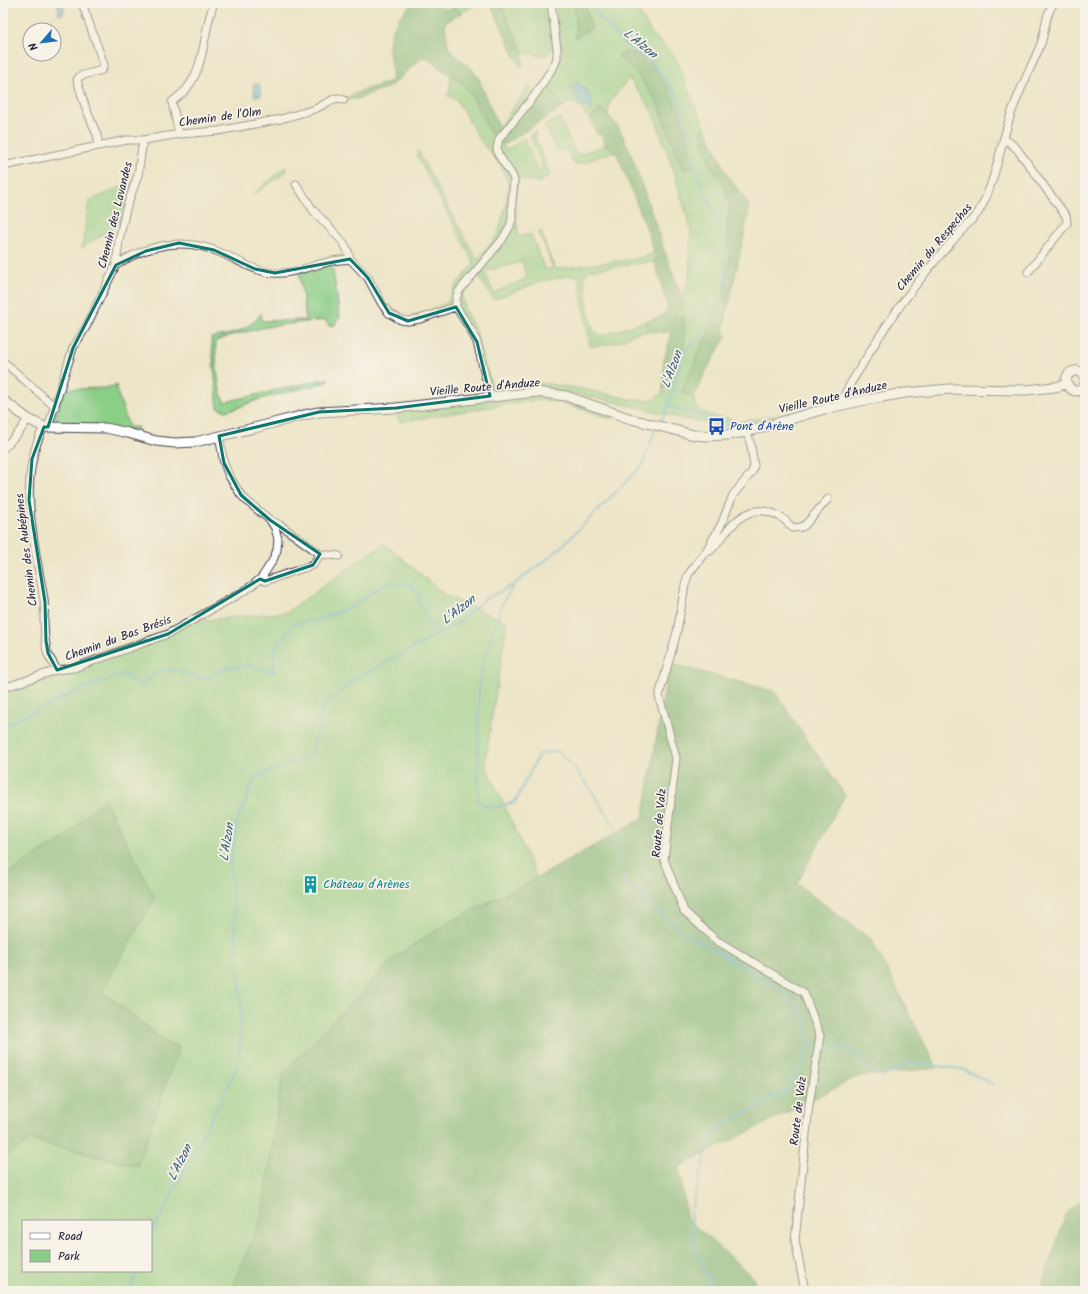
<svg xmlns="http://www.w3.org/2000/svg" width="1088" height="1294" font-family="Kalam,sans-serif">
	<style>
		.green { fill: #8bce86; stroke: #567860; fill-rule: evenodd }
		.forest { fill: #70b173; stroke: #496a57 }
		.water { fill: #54acd1; stroke: #3b6786 }
		.lines { fill: none; stroke-linecap: round; stroke-linejoin: round }
		.stream { stroke: #54acd1; stroke-width: 2 }
		.street-casing { stroke: #403f50; stroke-width: 9 }
		.secondary-casing { stroke: #403f50; stroke-width: 11 }
		.street { stroke: #fff; stroke-width: 7 }
		.secondary { stroke: #fff; stroke-width: 9 }
		.marked { fill: none; stroke: #0f766e; stroke-width: 3; stroke-linejoin: round }
		.labels { text-anchor: middle; stroke-width: 3.5; stroke-linejoin: round; paint-order: stroke }
		.street-label { font-size: 12px; fill: #22223b; stroke: #f7f3e8 }
		.transit-label { font-size: 12px; fill: #164399; stroke: #f7f3e8; text-anchor: start }
		.culture-label { font-size: 12px; fill: #0d838f; stroke: #f7f3e8; text-anchor: start }
		.water-label { font-size: 13px; font-style: italic; fill: #365977; stroke: #f7f3e8 }
	</style>
	<rect width="100%" height="100%" fill="#f7f3e8"/>
	<filter id="ink" filterUnits="userSpaceOnUse"><feTurbulence type="fractalNoise" baseFrequency=".025" numOctaves="2"/><feDisplacementMap in="SourceGraphic" scale="8" xChannelSelector="R" yChannelSelector="G"/><feConvolveMatrix kernelMatrix="1 2 1 2 8 2 1 2 1" color-interpolation-filters="sRGB"/></filter>
	<filter id="wash" filterUnits="userSpaceOnUse"><feTurbulence type="fractalNoise" baseFrequency=".012" numOctaves="4" result="noise"/><feDisplacementMap in="SourceGraphic" scale="16" xChannelSelector="R" yChannelSelector="G"/><feGaussianBlur stdDeviation="0.9" result="paint"/><feColorMatrix in="noise" values="0 0 0 0 0 0 0 0 0 0 0 0 0 0 0 0 0 1.4 0 .05"/><feComposite in="paint" operator="in"/></filter>
	<g filter="url(#wash)">
		<rect width="100%" height="100%" fill="#ede5c8"/>
		<path class="green" d="M434 3H478L461 13 457 8 447 11 436 8Z
			M500 3H549L554 46 546 56 523 53Z
			M555 3H574L576 24V38L587 14 584 3H634L649 29 660 42 674 55 680 68 688 90 706 129 702 131 710 163 722 181 730 210 727 221V234L730 256 724 302 729 304 724 326 714 322 701 347 682 391 685 395 694 396C693 419 724 414 737 422L779 415 777 420 740 430 709 423 684 419 641 408 567 392 489 393 481 357 456 308 418 320 416 315 447 303 456 285 474 264 466 248 417 156 418 151 473 253 478 259 498 234 505 209 509 186 501 166 479 139 457 100 447 95 450 90 451 74 463 83 472 96 491 135 501 125 529 85 538 94 501 142 506 150 525 138 538 171 543 169 530 135 536 131 535 136 550 175 538 183 533 180C526 181 524 180 519 177L514 203 518 230V237L531 234 545 270 553 268 539 232 542 231V234L551 260 556 269 635 259 647 256 654 253V254L665 252 666 255 656 258 655 263 651 262 589 270 584 277 589 315 594 331 601 336 647 321 646 332C637 332 636 333 628 337 620 342 599 347 590 346L578 276H568L539 282 495 299 492 298 478 276 462 294 464 309 476 331 485 365 493 388 542 383 582 389 631 399 647 400 655 399 662 393 663 388 669 385 684 345V318L674 317 684 305 679 293 684 291 689 279 691 230 672 166 653 112 629 78 610 102 608 115 601 107 597 112 590 118 585 114 576 103 569 102 562 108 547 80 558 64 562 52ZM618 57 655 70 667 87 681 117 692 167 684 169 678 157 659 106 636 72ZM522 262 527 278 494 293 485 272 491 270Z
			M560 117 575 153 577 155 605 145 612 148 617 154 612 152 577 165 573 163 567 151 563 150 557 151 546 129 544 127Z
			M285 167 287 171 254 195 255 192C266 184 275 175 285 167Z
			M133 182 119 224 82 248 89 201Z
			M332 264 340 318 336 321 335 325 329 326 325 320 271 326 233 335 216 341C215 352 218 396 225 402L329 378 327 382 257 400 237 408 226 411 218 408 211 338C216 336 223 336 230 334 243 330 254 324 261 313V321L306 320 299 272Z
			M71 363H73L71 364 66 384 67 389 105 388 117 385 116 388 129 427H138L136 433 53 424 62 390Z
			M534 395 566 400 611 417V419L558 402 539 400 520 402 400 422 397 418 399 412Z
			M384 543 445 595 507 622 485 763 537 878 451 921 396 956 283 1073 262 1216 230 1291H3V1158L31 1140 137 1166 179 1047 168 1044 102 991 154 898 104 798 64 838 3 877V693L10 688 196 621 287 612ZM23 1221H151V1271H23Z"/>
		<path class="forest" d="M412 3H434L437 8 447 11 457 8 461 13 445 23 448 46 454 54 470 67 478 77 499 127 491 135 472 96 463 83 438 67 428 58 424 57C411 65 403 77 390 86 386 89 381 90 376 91 367 95 355 103 346 98L361 91 389 82 393 79C392 68 389 58 389 47 389 31 399 14 412 5Z
			M490 3H500L523 53V64L520 67Z
			M574 3H584L592 28 575 38 576 24Z
			M626 51 641 56 655 70 667 87 681 117 693 168 684 169 678 157 659 106 636 72 618 57Z
			M547 80 562 108 503 145 501 142 504 136 546 85Z
			M601 107 619 128 630 150 665 252 654 254 648 232 617 154 612 148 605 145 601 134 597 135 590 118 597 112Z
			M706 129 729 178 741 193 750 207 729 304 724 302 730 256 727 234V221L730 210 722 181 710 163 702 140V130Z
			M666 255 684 305 674 317H684V346L679 359 673 380 669 385 663 388 664 360 672 332H646L647 321C656 318 665 317 668 307L655 263V258Z
			M714 322 724 326 726 337 706 371 694 396 685 395 682 391 701 347Z
			M669 663 774 691 845 795 797 884 872 940 937 1068 857 1077 679 1167 687 1219 754 1278 755 1291H230L262 1216 283 1073 396 956 451 921 537 878 643 818Z
			M104 798 155 898 102 991 168 1044 179 1047 137 1166 31 1140 3 1158V877L64 838Z
			M1085 1197V1291H1040L1066 1214Z"/>
		<path class="water" d="M57 3H62L64 8V13L59 15Z
			M577 82C587 86 593 100 593 110L590 111 579 102 570 87Z
			M253 84H260L261 96H254Z"/>
		<g class="lines">
			<path class="stream" d="M592 3 597 14 627 47 649 59 661 73 673 90 683 111 697 173 705 194 715 213 724 236 726 271 721 302 703 333 688 348 679 367 675 387 668 406 660 423
				M668 406 743 427 756 425
				M513 586 501 606 479 679 478 801 491 809 515 802 539 754 558 751 576 770 593 793 614 826 625 883 680 930 775 986 800 1007 810 1036 804 1059 786 1091 726 1123 711 1135 690 1214 695 1249 714 1290 716 1291
				M3 726 84 688 123 674 142 686 156 672 170 669 205 679 227 667 251 666 274 672V650L293 624 320 619 349 608 385 584H410L419 594 420 605 440 634
				M808 1047H814
				M825 1047H842L858 1055 871 1069 883 1077 910 1063 962 1069 993 1084
				M151 1235 239 1064 241 1000 230 864 238 819 255 777 310 756 325 705 355 679 455 625 485 599 513 585 556 552 642 466 656 428
				M130 1291 137 1271"/>
		</g>
	</g>
	<g filter="url(#ink)">
		<g class="lines">
			<defs>
				<path id="street" d="M82 3 104 65 102 70 80 76 77 80 85 106 97 135 98 140 97 146
					M179 134 172 102C177 97 184 93 188 87 206 63 203 30 214 3
					M1004 139 1009 142 1017 149 1066 216 1067 223 1028 272
					M3 166 127 140H143L180 134 218 131 281 119 315 109 334 99 339 98 344 100
					M296 184 313 210 343 242 348 251 350 259 368 278 382 304 389 313 401 320 408 321 420 319 449 309 456 307 471 330 477 342 490 396
					M116 265C150 243 187 237 224 254 237 260 251 269 266 272 286 277 309 266 328 262 335 260 343 260 350 259
					M456 307V298L459 291 502 240 510 226 512 219V202L514 180 512 175 498 154 497 148 499 139 535 95 555 64 557 58V49L551 3
					M3 361 55 407
					M1081 390 1085 397
					M841 405C844 391 855 377 862 365 894 309 934 259 978 213 995 184 1000 148 1010 117 1018 93 1030 70 1040 46 1046 32 1044 16 1054 3
					M44 427C16 479 35 545 44 600 45 607 44 614 44 621 44 631 45 642 47 652 49 658 54 664 57 670
					M48 427 73 348 86 327 116 265 119 240 126 209 138 175 143 140
					M747 432 751 446 754 466 752 472 733 495 721 525 706 551 688 575 685 585 677 632 659 696 676 758 664 859 684 911 716 940 804 993 820 1036 809 1105 795 1241 805 1291
					M3 449 20 431 28 419
					M270 520 280 525 320 554 339 556
					M706 551H710L714 547C731 526 748 499 779 516 785 519 788 524 793 528L802 527 805 525 828 499
					M260 579 265 581 313 565 320 554
					M3 688 57 670 74 668 168 634 241 593 253 585 262 577 273 560 277 550 278 539 275 528 270 520 248 502 241 495 229 476 224 463 219 436"/>
				<path id="secondary" d="M1085 377C1082 374 1079 370 1075 371 1055 375 1075 404 1085 384
					M3 400 28 419 44 427 106 428 128 433 156 441 175 443 195 442 262 426 304 415 319 412 396 408 536 392 566 396 631 419 694 435 707 436 726 435 747 432 824 409 870 399 905 393 950 389 1026 390 1055 387 1067 384"/>
			</defs>
			<use href="#street" class="street-casing"/>
			<use href="#secondary" class="secondary-casing"/>
			<use href="#street" class="street"/>
			<use href="#secondary" class="secondary"/>
		</g>
	</g>
	<path d="M0 0H1088V1294H0ZM179 243 214 250 255 269 275 273 350 259 368 278 389 313 408 321 456 307 477 342 490 396 396 408 319 412 219 436 224 463 241 495 270 520 320 554 313 565 265 581 260 579 168 634 57 670 48 653 46 641 45 602 29 500 32 459 44 427H48L73 348 116 265 146 251Z" fill="#ede5c8" fill-opacity=".55" fill-rule="evenodd"/>
	<path class="marked" d="M179 243 214 250 255 269 275 273 350 259 368 278 389 313 408 321 456 307 477 342 490 396 396 408 319 412 219 436 224 463 241 495 270 520 320 554 313 565 265 581 260 579 168 634 57 670 48 653 46 641 45 602 29 500 32 459 44 427H48L73 348 116 265 146 251Z"/>
	<defs>
		<symbol id="bus-bare" viewBox="-9 -9 18 18"><path d="M-5-6H5V4H4V6H2V4H-2V6H-4V4H-5ZM-3.5-4V0h7V-4ZM-3.5 1.2v1.5H-2V1.2ZM2 1.2v1.5H3.5V1.2Z" fill="#1a4fb4" stroke="#f7f3e8" stroke-width="2.5" paint-order="stroke"/></symbol>
		<symbol id="building-bare" viewBox="-9 -9 18 18"><path d="M-4-6H4V6H1V3H-1V6H-4ZM-2.5-4.3h1.7v1.8h-1.7ZM.8-4.3h1.7v1.8H.8ZM-2.5-1h1.7V.8h-1.7ZM.8-1h1.7V.8H.8Z" fill="#0f9aa8" stroke="#f7f3e8" stroke-width="2.5" paint-order="stroke"/></symbol>
	</defs>
	<g fill-rule="evenodd">
		<use href="#bus-bare" x="704" y="414" width="25" height="25"/>
		<use href="#building-bare" x="298" y="872" width="25" height="25"/>
	</g>
	<g class="labels">
		<g class="street-label">
			<text transform="translate(220 117) rotate(-8)" y="4">Chemin de l'Olm</text>
			<text transform="translate(115 215) rotate(-76)" y="4">Chemin des Lavandes</text>
			<text transform="translate(934 247) rotate(-50)" y="4">Chemin du Respechas</text>
			<text transform="translate(485 387) rotate(-5)" y="4">Vieille Route d'Anduze</text>
			<text transform="translate(833 397) rotate(-13)" y="4">Vieille Route d'Anduze</text>
			<text transform="translate(26 550) rotate(-97)" y="4">Chemin des Aubépines</text>
			<text transform="translate(118 638) rotate(-20)" y="4">Chemin du Bas Brésis</text>
			<text transform="translate(659 823) rotate(-85)" y="4">Route de Valz</text>
			<text transform="translate(798 1111) rotate(-83)" y="4">Route de Valz</text>
		</g>
		<g class="transit-label">
			<text x="730" y="430">Pont d'Arène</text>
		</g>
		<g class="culture-label">
			<text x="323" y="888">Château d'Arènes</text>
		</g>
		<g class="water-label">
			<text transform="translate(641 43) rotate(39)" y="5">L'Alzon</text>
			<text transform="translate(671 369) rotate(-70)" y="5">L'Alzon</text>
			<text transform="translate(458 609) rotate(-38)" y="5">L'Alzon</text>
			<text transform="translate(226 842) rotate(-81)" y="5">L'Alzon</text>
			<text transform="translate(179 1162) rotate(-63)" y="5">L'Alzon</text>
		</g>
	</g>
	<rect width="1088" height="1294" fill="none" stroke="#f7f3e8" stroke-width="16"/>
	<rect x="22" y="1220" width="130" height="52" fill="#f7f3e8" stroke="#a29fa3"/>
	<rect x="30" y="1233" width="20" height="6" fill="#ffffff" stroke="#a29fa3"/>
	<text x="58" y="1240" font-size="12" fill="#22223b">Road</text>
	<rect x="30" y="1250" width="20" height="12" fill="#8bce86" stroke="#a29fa3"/>
	<text x="58" y="1260" font-size="12" fill="#22223b">Park</text>
	<g transform="translate(42 42) rotate(242)"><circle r="19" fill="#f7f3e8" stroke="#a29fa3"/>
	<path d="M0-3L7 15L0 10L-7 15Z" fill="#1f6fb2"/>
	<text y="-6" font-size="11" font-weight="bold" text-anchor="middle" fill="#22223b">N</text>
	</g>
</svg>
